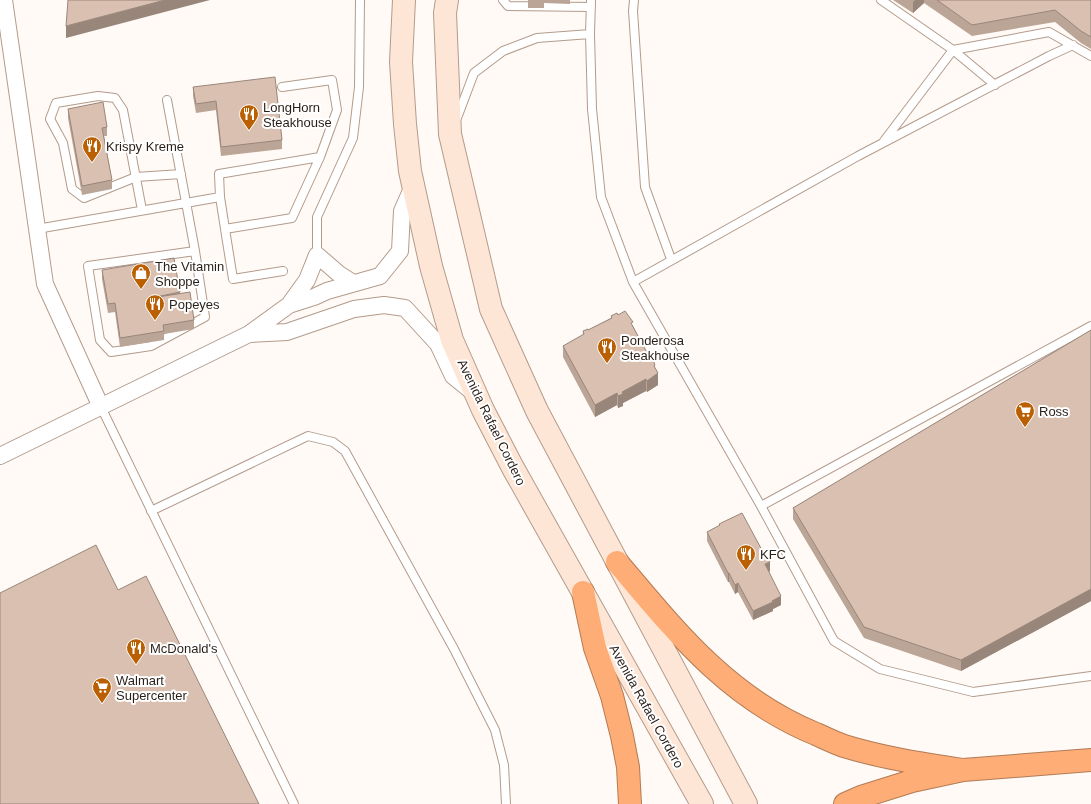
<svg xmlns="http://www.w3.org/2000/svg" width="1091" height="804" font-family="Helvetica,sans-serif">
	<style>
		.lines { fill: none; stroke-linecap: round; stroke-linejoin: round }
		.lane-casing { stroke: #b39b8b; stroke-width: 10 }
		.street-casing { stroke: #b39b8b; stroke-width: 18 }
		.secondary-casing { stroke: #b39b8b; stroke-width: 24 }
		.highway-casing { stroke: #b37b55; stroke-width: 24 }
		.lane { stroke: #fff; stroke-width: 8 }
		.street { stroke: #fff; stroke-width: 16 }
		.secondary { stroke: #fee6d6; stroke-width: 22 }
		.highway { stroke: #fdad75; stroke-width: 22 }
		.wall { fill: #bba597 }
		.shaded-wall { fill: #99867b }
		.building { fill: #dac0b0; stroke: #99867b }
		.labels { text-anchor: middle; stroke-width: 4; stroke-linejoin: round; paint-order: stroke }
		.poi-label { font-size: 13px; fill: #291f19; stroke: #fff; text-anchor: start }
		.street-label { font-size: 13px; fill: #291f19; stroke: #fff }
	</style>
	<rect width="100%" height="100%" fill="#fffaf6"/>
	<g class="lines">
		<defs>
			<path id="lane" d="M503 0 508 6 591 7
				M591 0 590 34 592 109 601 197 633 282 761 506 834 641 880 669 973 692 1091 676
				M634 0 633 11 645 187 671 259
				M881 0 953 50 1049 32 1091 56
				M282 87 332 80 337 110 320 157 219 174 220 197 225 229 292 218 320 157
				M167 100 195 251 88 266 100 340 111 352 151 346 205 317 195 251
				M457 118 474 73 503 51 537 38 590 34
				M884 141 953 50 995 85
				M142 210 123 110 115 98 98 96 56 103 50 119 63 143 72 189 84 198 136 177 181 174
				M37 229 220 197
				M225 229 233 279 283 271
				M317 255V217L353 138 359 87 360 0
				M633 282 858 156 1049 56 1073 45
				M101 407 294 804
				M761 506 1091 326
				M151 511 308 436 333 442 345 451 454 649 495 730 504 765 506 804"/>
			<path id="street" d="M4 0 45 284 101 407
				M289 305 307 280 317 255 339 274 353 283
				M249 334 287 332 354 309 384 305 405 308 438 344 453 376 474 393
				M0 456 249 334 289 305 314 297 327 291 380 276 400 251 402 211 413 186"/>
			<path id="secondary" d="M404 0 401 62 405 124 410 171 431 266 452 340 483 410 513 468 702 804
				M447 0 445 13 450 134 491 309 537 411 746 804"/>
			<path id="highway" d="M617 562C677 633 728 698 816 734 825 738 835 743 844 746 883 758 923 764 963 770
				M583 592 595 648 612 696 622 736 628 767 630 804
				M845 804 861 797 912 781 963 770 1091 760"/>
		</defs>
		<use href="#lane" class="lane-casing"/>
		<use href="#street" class="street-casing"/>
		<use href="#secondary" class="secondary-casing"/>
		<use href="#highway" class="highway-casing"/>
		<use href="#lane" class="lane"/>
		<use href="#street" class="street"/>
		<use href="#secondary" class="secondary"/>
		<use href="#highway" class="highway"/>
	</g>
	<path class="wall" d="M528 0H570V4L544 3V8H528Z
		M893 0H1091V49L1081 43 1055 22 972 36 924 3 913 13Z
		M193 87 282 140V149L221 156 216 110 196 113 193 96Z
		M68 109 107 127V136H104L112 180V189L82 195 68 118Z
		M102 270 180 292V293L194 320V329L164 334V340L120 347 115 312 108 313 102 279Z
		M618 315 633 326 655 368 658 385 647 392 646 391 623 403V406L618 408 617 405 595 417 563 357V346L583 335V331L588 330 611 318V316Z
		M1091 330V601L961 671 864 638 793 519V508Z
		M719 524 770 571 769 572 781 605 773 609V611L753 620 738 592 735 594 729 582H728L707 541V532L719 526Z"/>
	<path class="shaded-wall" d="M165 0H210L66 38V26Z
		M915 0H924V3L913 13V2Z
		M655 365V375L658 373V385L647 392V381L654 366Z
		M646 379V391L623 403V406L618 408V396L622 392Z
		M617 393V405L595 417V405Z
		M770 562V571L765 573V564Z
		M728 573H729V582H728Z
		M738 583V592L735 594V585Z
		M1091 589V601L961 671V660Z
		M781 596V605L773 609V611L753 620V611Z"/>
	<path class="building" d="M68 0H165L66 26Z
		M937 0H1091V37L1081 31 1055 10 972 25Z
		M275 77 282 140 221 147 216 101 196 104 193 87Z
		M103 102 107 127 102 128 112 180 82 186 68 109Z
		M174 258 180 292 151 298 190 292 194 320 163 325 164 331 120 338 115 303 108 304 102 270Z
		M625 311 633 322 631 323 651 360H653L655 365 654 366 658 373 647 381 646 379 622 392 623 394 618 396 617 393 595 405 563 346 584 334 583 331 588 329V330L612 318 611 316 617 313 618 315Z
		M1091 330V589L961 660 864 627 793 508Z
		M742 513 763 552H765L770 562 765 564 781 596 772 601 773 602 753 611 738 583 735 585 729 573H728L707 532 720 525 719 524Z
		M96 545 118 590 146 576 259 804H0V593Z"/>
	<defs>
		<symbol id="restaurant-pin" viewBox="-11 -11 22 30"><path d="M0 17L-7.5 6A9.5 9.5 0 1 1 7.5 6Z" fill="#ba6002" stroke="#fff"/><path d="M-5-6h1v4h1v-4h1v4h1v-4h1v5L-1.5 .5V6h-2V.5L-5-1ZM5-6V6H3V1.5H1.5Q1.5-4 5-6Z" fill="#fff"/></symbol>
		<symbol id="shop-pin" viewBox="-11 -11 22 30"><path d="M0 17L-7.5 6A9.5 9.5 0 1 1 7.5 6Z" fill="#ba6002" stroke="#fff"/><path d="M-5-2.5h2.3a2.7 3.5 0 0 1 5.4 0H5L5.5 6h-11ZM-1.5-2.5h3a1.5 2.3 0 0 0-3 0Z" fill="#fff"/></symbol>
		<symbol id="supermarket-pin" viewBox="-11 -11 22 30"><path d="M0 17L-7.5 6A9.5 9.5 0 1 1 7.5 6Z" fill="#ba6002" stroke="#fff"/><path d="M-6-5.5h2.5l.6 2H6L4.5 2H-2.5L-4.4-4H-6ZM-1.5 3.2a1.3 1.3 0 1 0 .1 0ZM3 3.2a1.3 1.3 0 1 0 .1 0Z" fill="#fff"/></symbol>
	</defs>
	<g fill-rule="evenodd">
		<use href="#restaurant-pin" x="238" y="103" width="22" height="30"/>
		<use href="#restaurant-pin" x="81" y="135" width="22" height="30"/>
		<use href="#shop-pin" x="130" y="262" width="22" height="30"/>
		<use href="#restaurant-pin" x="144" y="293" width="22" height="30"/>
		<use href="#restaurant-pin" x="596" y="336" width="22" height="30"/>
		<use href="#supermarket-pin" x="1014" y="400" width="22" height="30"/>
		<use href="#restaurant-pin" x="735" y="543" width="22" height="30"/>
		<use href="#restaurant-pin" x="125" y="637" width="22" height="30"/>
		<use href="#supermarket-pin" x="91" y="676" width="22" height="30"/>
	</g>
	<g class="labels">
		<g class="poi-label">
			<text x="263" y="112">LongHorn<tspan x="263" dy="15">Steakhouse</tspan></text>
			<text x="106" y="151">Krispy Kreme</text>
			<text x="155" y="271">The Vitamin<tspan x="155" dy="15">Shoppe</tspan></text>
			<text x="169" y="309">Popeyes</text>
			<text x="621" y="345">Ponderosa<tspan x="621" dy="15">Steakhouse</tspan></text>
			<text x="1039" y="416">Ross</text>
			<text x="760" y="559">KFC</text>
			<text x="150" y="653">McDonald's</text>
			<text x="116" y="685">Walmart<tspan x="116" dy="15">Supercenter</tspan></text>
		</g>
		<g class="street-label">
			<text transform="translate(492 422) rotate(64)" y="5">Avenida Rafael Cordero</text>
			<text transform="translate(647 706) rotate(61)" y="5">Avenida Rafael Cordero</text>
		</g>
	</g>
</svg>
